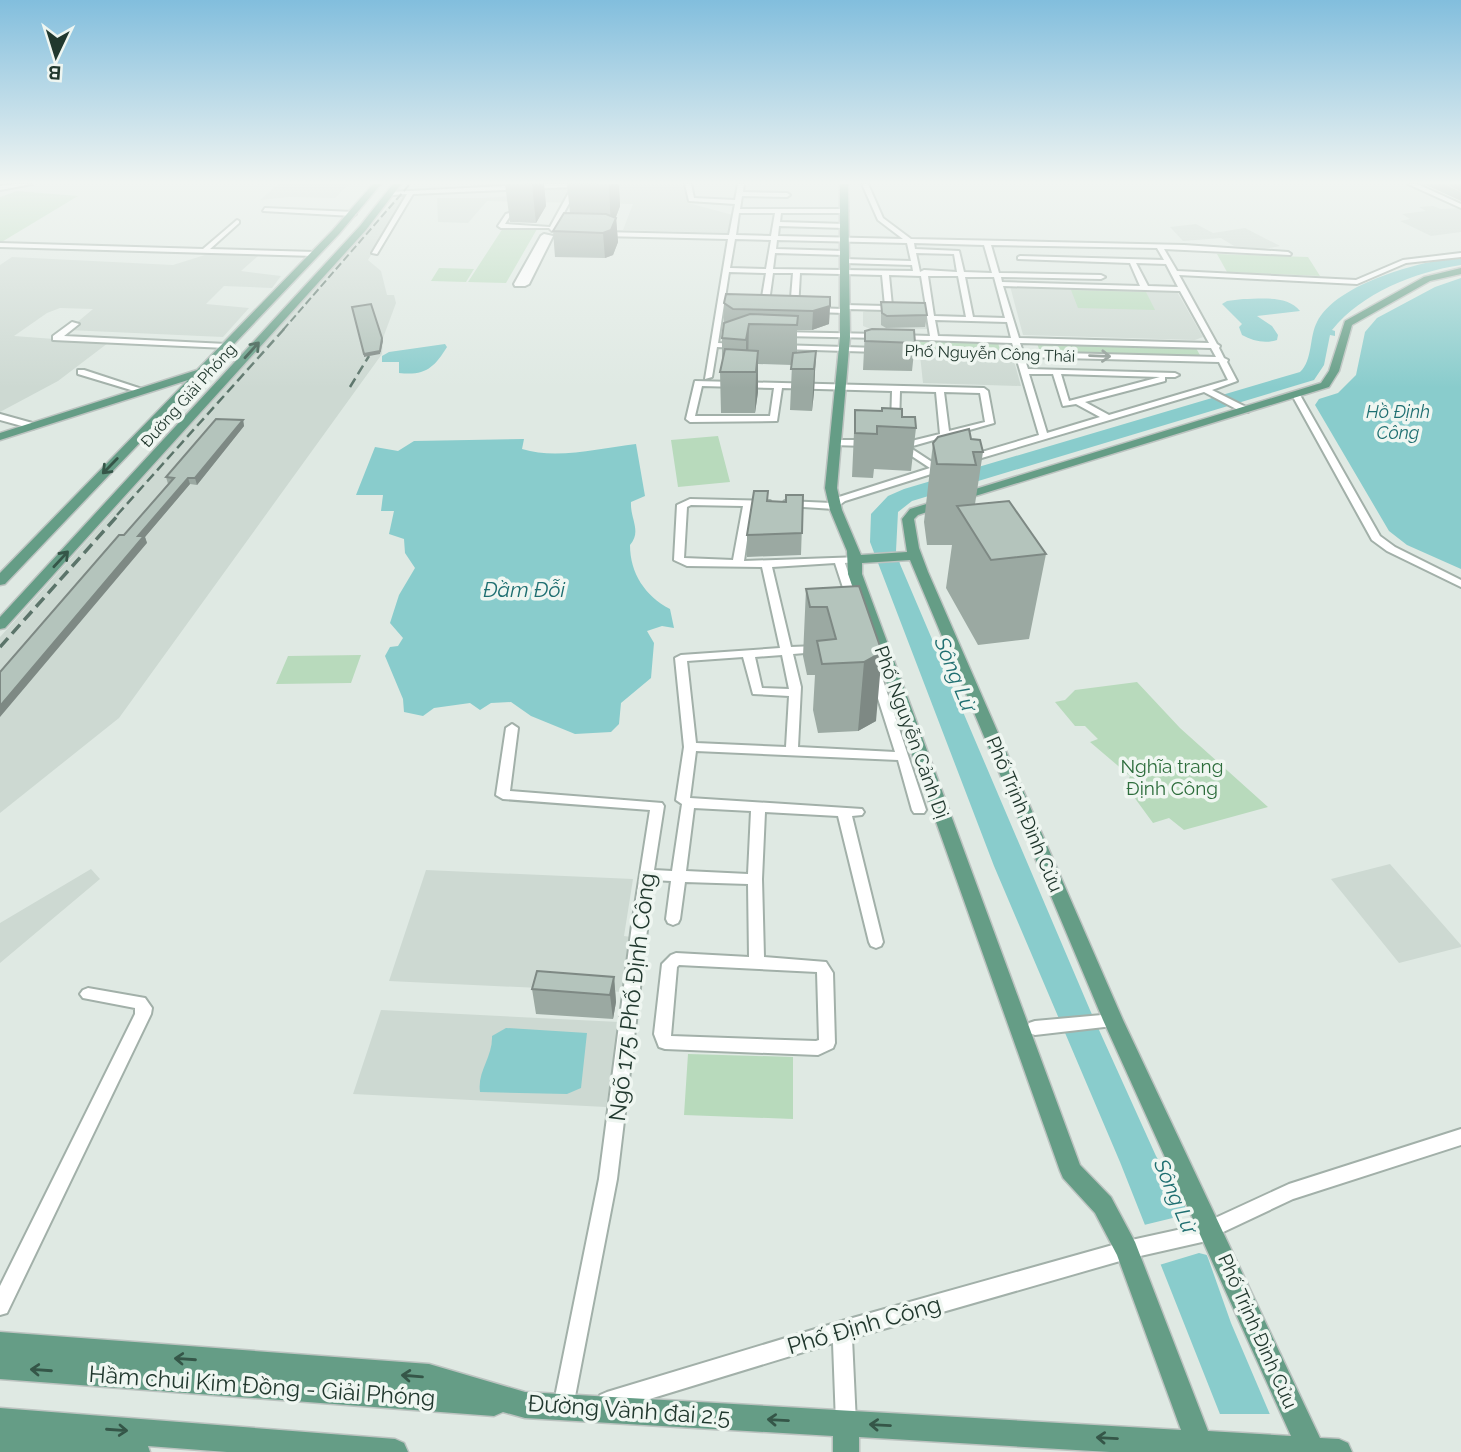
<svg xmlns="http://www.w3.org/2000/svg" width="1461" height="1452" font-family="Raleway,sans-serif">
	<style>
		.built { fill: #cdd9d2 }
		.green { fill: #b8dabc }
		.water { fill: #89cccc }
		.pier { fill: #dfe9e3 }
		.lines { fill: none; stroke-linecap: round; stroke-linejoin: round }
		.minor-casing { stroke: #a2b0a9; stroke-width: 4 }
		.major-casing { stroke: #bcc3c0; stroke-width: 3 }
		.minor { fill: #fff; fill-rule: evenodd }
		.major { fill: #659d86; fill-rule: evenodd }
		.rail-far2 { stroke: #5b746a; stroke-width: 2; stroke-dasharray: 8 3.5; stroke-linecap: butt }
		.rail-far1 { stroke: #5b746a; stroke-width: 2.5; stroke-dasharray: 10 5; stroke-linecap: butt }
		.rail { stroke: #5b746a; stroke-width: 3.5; stroke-dasharray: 12 6; stroke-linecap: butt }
		.wall { fill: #9ba9a2 }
		.shaded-wall { fill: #7e8984 }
		.building { fill: #b4c4bc; stroke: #7e8984; stroke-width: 2 }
		.oneway { stroke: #355648 }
		.oneway2 { stroke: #909c96 }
		.labels { text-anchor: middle; stroke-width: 7; stroke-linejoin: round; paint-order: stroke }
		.far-street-label { font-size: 16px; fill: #21382e; stroke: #eff6f1 }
		.far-water-label { font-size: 18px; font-style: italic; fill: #1f6f71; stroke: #eff6f1 }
		.street-label { font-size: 19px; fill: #21382e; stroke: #eff6f1 }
		.park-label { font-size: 19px; fill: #2d6d3c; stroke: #eff6f1 }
		.water-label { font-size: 21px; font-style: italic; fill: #1f6f71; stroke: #eff6f1 }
		.near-street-label { font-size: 23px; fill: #21382e; stroke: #eff6f1 }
	</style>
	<rect width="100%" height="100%" fill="#dfe9e3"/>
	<path class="built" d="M278 184H349L335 198 289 197 260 200Z
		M614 185H685L688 203 733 215 729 233 623 230 633 204 487 201 468 223 438 222 437 198H483L510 196 514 191Z
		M408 195 368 260 381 271 387 295H394L396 303 383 338 382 354 119 718 0 813V637L398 196Z
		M1433 206 1441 209 1461 208V232L1431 236 1400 221 1410 219 1402 214 1426 211 1419 207Z
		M1196 224 1213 233 1245 228 1280 246 1264 249 1234 246 1221 238 1183 241 1170 227Z
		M208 254 258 256 241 271 281 276 272 288 224 286 206 304 249 308 223 337 68 330 93 309 60 308 47 313 14 336 108 343 58 381 0 412V265L12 257 173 265Z
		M1010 286 1176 290 1203 337 1195 340 1023 335Z
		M869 310 919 311 926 313 929 329 873 330 863 326V312Z
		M920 355 1005 357 1014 361 1021 386 923 383Z
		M1390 864 1461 945V947L1399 963 1331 879Z
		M91 869 100 879 0 963V923Z
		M426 870 633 879 624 936 631 937 624 992 389 981Z
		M381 1010 619 1022 606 1107 353 1094Z"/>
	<path class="green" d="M17 191 78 196 0 243V197Z
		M503 228 537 229 506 283 468 282Z
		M1217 254 1308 257 1320 276 1227 272Z
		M439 268 474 269 466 282 431 281Z
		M1071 290 1146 292 1155 310 1078 308Z
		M877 339 998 342 1000 351 877 348Z
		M1037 343 1196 348 1201 357 1040 352Z
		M718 436 730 482 678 487 671 440Z
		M361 655 351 683 276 684 288 656Z
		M1137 682 1180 728 1268 807 1184 830 1169 818 1153 823 1126 786 1130 776 1090 742 1098 739 1085 726H1075L1055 702 1065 700 1075 690Z
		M688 1054 793 1057V1119L684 1115Z"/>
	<path class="water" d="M1461 257V265C1414 272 1362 293 1332 330L1335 331V336L1330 335 1324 365 1314 380 912 501 898 512 896 551 900 564 1090 1010 1156 1156 1184 1204 1208 1258 1231 1323 1286 1452H1235L1120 1162 994 866 870 542 871 514 888 496 904 489 1300 372C1313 360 1309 337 1317 322 1337 283 1421 261 1461 257Z
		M1461 278V569L1407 545 1389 531 1315 405 1319 399 1338 393 1356 375 1365 332 1377 318 1435 287Z
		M1243 299C1261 299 1288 295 1300 311L1257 316 1272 326 1278 335 1277 340C1265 344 1253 341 1242 335L1239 327 1242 324 1222 304 1227 301Z
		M445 344 447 347C434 368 425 376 399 373V362H382V356L389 352Z
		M524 439 522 449C557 460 600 448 636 444L645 496 631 502C630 519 642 531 630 545 630 573 645 596 670 609L674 628 662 626 647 631 654 643 651 678 621 703 619 724 611 732 575 734 531 716 511 702 491 703 480 710 470 703 434 708 423 716 404 712 403 699 385 656 390 647 398 646 403 638 390 623 399 595 415 568 405 553 404 539 389 534 394 511H381L383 495H356L375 447 398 451 414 441Z
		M506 1028 587 1033 581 1088 567 1094 480 1092C477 1071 493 1057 492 1036Z"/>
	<path class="pier" d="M1190 1209 1211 1256 1199 1253 1156 1266 1140 1222 1144 1225 1185 1215Z
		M1217 1414H1274L1289 1452H1231Z"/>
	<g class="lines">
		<defs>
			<path id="minor" d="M13 184H32L0 190V186Z
				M545 184H597L578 187 555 229 552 231 549 228H501L498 226 506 214 515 211 517 214 510 216 505 224 550 227 572 187 413 194 377 254 372 253 407 194 392 195 390 192Z
				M685 184H691L694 198 735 200 738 184H744L743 192 787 193 790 195 787 197 742 196 740 209H845L848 211 845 213H781L780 222 845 224 848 226 845 228 779 226 778 236 903 239 878 220 862 184H868L883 218 911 239 1184 245 1288 252 1291 254 1290 255 1164 249 1177 271 1356 280 1403 260 1461 253V257L1406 263 1357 284 1179 275 1217 344 1220 346 1219 348 1224 358 1228 360 1227 362 1237 381 1212 390 1248 408V412H1242L1204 392 968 462 963 459 965 457 1039 435 1016 357 900 353 896 351 900 349 1015 352 1012 343 895 339V335H898L930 336 926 311 847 309 849 311 845 313 814 312 810 310 814 308 843 309 841 307 845 305 885 306 882 275 800 273 798 310 794 312 790 310 793 273H773L768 309 764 311 760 309 766 273 729 272 718 343 738 344 742 346 738 348 717 347 712 377 705 379 728 239 603 236 600 234 603 232 729 235 735 204 689 201ZM739 213H775L771 236 736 235ZM735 239 771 240 766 269 730 268ZM777 240 907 243 911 261 844 259 841 261 844 263 912 265 913 271 773 269 775 253 844 255 847 253 844 251 776 249ZM914 243 984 245 992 273 964 272 959 251 915 249ZM991 245 1157 248 1164 260 1020 256 1018 257V259L1130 263 1140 286 1002 282 1001 277 1101 279 1105 277 1101 275 999 273ZM916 253 954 254 957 272 924 270 920 272ZM1136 263 1166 264 1178 287 1148 286ZM889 275 921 276 926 307 892 306ZM928 276H958L966 317 934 316ZM965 277H994L1005 318 973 317ZM1003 286 1180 291 1209 343 1019 338ZM935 320 1007 322 1011 338 938 336ZM1020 343 1211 348 1216 357 1023 352ZM1024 357 1219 362 1228 380 1109 415 1085 402 1165 381V377H1175L1179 375 1175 373 1028 369ZM1029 374H1053L1063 406 1076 404 1100 417 1047 433ZM1061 374 1160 377 1069 401Z
				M1408 184H1417L1461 204V208Z
				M265 208 353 212 356 214 353 216 263 211Z
				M237 220 239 221V223L210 249 315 252 318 254 315 256 0 247V243L203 249Z
				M544 234 553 236 529 284 525 286H515L514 284 541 236Z
				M72 322 79 324 64 336 226 344 230 346 226 348 53 340V336Z
				M780 332 880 334 884 336 880 338 783 336H780Z
				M778 345 878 348 882 350 878 352 781 349H778Z
				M78 370H84L148 391 141 393 78 374Z
				M695 381 984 388 988 391 994 423 909 447 938 466 947 465V469L845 501 834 509 788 506 783 503 785 501 832 503 839 497 930 468 895 445 940 434 936 392 900 391 899 426 895 429 891 426 892 391 782 388 777 421 690 422 686 419ZM702 386 774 388 770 416H695ZM944 392 980 393 985 422 949 431Z
				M1296 392 1300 395 1380 536 1395 547 1461 580V587L1387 551 1372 540 1292 395Z
				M0 414 36 424 37 426 33 429 0 420Z
				M834 440H867L871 443 867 446 831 445V441Z
				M690 499 770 501V505L752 506 744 561 861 557V561L845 563 857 600 852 603 847 600 835 563 772 567 791 647 817 646 823 649 817 652 793 654 801 687 798 747 895 752 868 667 874 663 878 665 926 810 924 813H914L912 810 898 760 696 751 690 798 862 809 864 812 862 815 852 816 883 942 881 946 876 948 871 946 869 942 838 816 765 812 762 879 764 957 826 962 833 973 835 1043 833 1048 818 1055 665 1049 659 1047 654 1034 662 964 671 955 676 953 749 957 748 884 685 882 680 919 678 923 673 925 668 923 666 919 671 881 653 880 617 1179 573 1407 570 1414 563 1417 556 1414 553 1407 599 1179 632 925 650 810 503 799 496 795 506 728 512 724 518 728 510 791 662 803 664 806 654 870 672 871 682 804 676 800 684 747 675 658 681 655 780 648 762 567 687 566 674 560 677 505ZM691 505 743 506 733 560 684 558 687 507ZM782 655 789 689 762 688 755 657ZM743 657 753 694 789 696 786 747 696 743 687 661ZM694 808 751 811 748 874 686 871ZM679 965 817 972 819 1040 816 1041 671 1036 677 967Z
				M88 988 145 998 152 1008 151 1014 7 1313 0 1315V1286L135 1014V1008L83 998 80 994 83 990Z
				M1113 1014 1119 1015 1121 1020 1119 1025 1113 1026 1035 1035 1029 1033 1027 1028 1029 1023 1035 1021Z
				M1461 1129V1145L1293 1199 1202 1242 1127 1259 852 1338 856 1423 853 1430 846 1433 839 1430 836 1423 833 1343 607 1412 600 1409 597 1402 600 1395 607 1392 842 1321 1127 1241 1200 1225 1289 1184Z"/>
			<path id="major" d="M373 184H381L339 234 5 584 0 585V573L188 380 0 440V433L197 370 333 230Z
				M393 184H401L366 230 5 628 0 629V617L360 226Z
				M840 184H848L850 337 837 488 842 510 861 555 907 552 902 519 910 509 1321 383 1329 371 1345 321 1424 277 1461 268V274L1430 281 1352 325 1339 371 1329 387 972 497 918 515 914 519 919 548 928 572 1123 1020 1320 1438 1339 1439 1348 1443 1352 1452H1110L859 1437V1452H833V1436L525 1418 503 1412 494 1416 0 1379V1332L429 1364 525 1392 1181 1430 1117 1255 1095 1213 1063 1178 1060 1171 848 574 847 551 830 510 825 488 840 337ZM910 560 1103 1020 1291 1436 1208 1431 1135 1242 1111 1197 1080 1165 862 574V563Z
				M0 1408 395 1439 404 1443 408 1452H227L148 1446 150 1452H0Z"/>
		</defs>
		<use href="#minor" class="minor-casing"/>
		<use href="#major" class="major-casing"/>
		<use href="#minor" class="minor"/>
		<use href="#major" class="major"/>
		<path class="rail-far2" d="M283 330 410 184"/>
		<path class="rail-far1" d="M350 387 369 356
			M117 515 285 328"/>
		<path class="rail" d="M0 647 119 514"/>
	</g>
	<path class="wall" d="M505 184H544L546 206 536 223 510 222Z
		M567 184H619L620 206 616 217 618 242 613 255 605 258 555 257 553 231 570 213Z
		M1424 184H1444L1461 192 1447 184H1461V201Z
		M830 297 829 324 812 330H797V352L816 351 814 392 812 411 790 410 792 365 758 364V392L755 413H721L720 372 722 363V338L726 323 724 322V303Z
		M881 302 927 315 925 327 886 328 881 325Z
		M865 331 915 343 912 371 863 370Z
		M855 410 916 428 911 471 874 469 873 478 852 477Z
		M243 420 244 426 197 485 190 484 145 537 147 543 124 535 169 484H168L166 477Z
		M971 439 983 452 975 504 1046 554 1029 639 978 645 946 588 952 545H927L924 522 933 443Z
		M803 495 801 555 747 557V535L768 501 786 502Z
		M859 586 876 721 858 731 818 733 813 710 815 675H807L803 656 806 589Z
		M614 977 616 1002 613 1019 536 1014 532 989Z"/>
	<path class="shaded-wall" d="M532 184H544L546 206 536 223Z
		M609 184H619L620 206 611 230Z
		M616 218 618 242 613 255 605 258 603 233Z
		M830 306 829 324 812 330 813 311Z
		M749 324 748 364 746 372V340Z
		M382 338 383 341 380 354 364 357V354Z
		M758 351V392L755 413 756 372Z
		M816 351 814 392 812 411 814 369Z
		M243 420 244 426 197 485 195 478Z
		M188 478 190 484 145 537 147 543 0 717V706L138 536Z
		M882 652 876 721 858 731 864 662Z
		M614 977 616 1002 613 1019 610 995Z"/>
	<path class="building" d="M564 213 606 214 616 218 611 230 603 233 553 231Z
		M726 294 830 297V306L813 311 733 309 724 303Z
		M881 302 925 303 927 315 887 316 882 313Z
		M371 304 382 338 380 351 364 354 352 307Z
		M750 314 798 316 797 325 749 324 746 340 722 338 724 323Z
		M872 329 914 330 915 343 865 341V331Z
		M725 349 758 351 756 372H720Z
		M816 351 814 369H791L793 353Z
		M882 408 902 409V417H915L916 428 877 426V434L855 433V410L882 411Z
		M216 419 243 420 195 478H188L138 536H144L0 706V672L119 535H124L174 478 166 477Z
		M969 429 971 439 980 440 983 452H973L976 465 937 464 933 443 938 437Z
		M754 491H768L767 501 786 502V495H803L802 533 747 535Z
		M1009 501 1046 554 991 560 957 506Z
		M859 586 882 652 864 662 822 664 817 641 836 639 827 607H810L806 589Z
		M537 971 614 977 610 995 532 989Z"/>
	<defs><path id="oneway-shaft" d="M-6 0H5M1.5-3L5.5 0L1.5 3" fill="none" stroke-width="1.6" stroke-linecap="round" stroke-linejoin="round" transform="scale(1.75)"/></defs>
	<g class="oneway">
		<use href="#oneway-shaft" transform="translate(252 350) rotate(-48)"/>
		<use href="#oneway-shaft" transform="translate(110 466) rotate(134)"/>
		<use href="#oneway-shaft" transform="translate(61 559) rotate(-47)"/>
		<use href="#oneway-shaft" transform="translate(185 1359) rotate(-176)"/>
		<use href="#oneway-shaft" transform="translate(41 1370) rotate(-176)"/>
		<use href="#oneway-shaft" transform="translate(412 1376) rotate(-175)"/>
		<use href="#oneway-shaft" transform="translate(778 1420) rotate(-177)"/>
		<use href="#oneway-shaft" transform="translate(880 1425) rotate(-177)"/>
		<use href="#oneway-shaft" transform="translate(117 1430) rotate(4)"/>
		<use href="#oneway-shaft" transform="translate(1107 1438) rotate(-177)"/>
	</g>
	<use class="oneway2" href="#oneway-shaft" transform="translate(1100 356) rotate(2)"/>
	<linearGradient id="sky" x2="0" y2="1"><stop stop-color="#82bedd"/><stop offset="0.47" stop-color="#f1f5f2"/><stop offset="1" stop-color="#f1f5f2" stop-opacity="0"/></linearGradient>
	<rect width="1461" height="388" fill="url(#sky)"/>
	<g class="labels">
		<g class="far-street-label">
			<text transform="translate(990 353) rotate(2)" y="6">Phố Nguyễn Công Thái</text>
			<text transform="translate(188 395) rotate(-48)" y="6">Đường Giải Phóng</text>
		</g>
		<g class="far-water-label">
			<text x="1398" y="418">Hồ Định<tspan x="1398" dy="21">Công</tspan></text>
		</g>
		<g class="street-label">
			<text transform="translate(912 732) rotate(70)" y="7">Phố Nguyễn Cảnh Dị</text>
			<text transform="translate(1025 814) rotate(67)" y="7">Phố Trịnh Đình Cửu</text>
			<text transform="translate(1258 1331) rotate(66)" y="7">Phố Trịnh Đình Cửu</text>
		</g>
		<g class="park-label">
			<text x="1172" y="773">Nghĩa trang<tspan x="1172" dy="22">Định Công</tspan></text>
		</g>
		<g class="water-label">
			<text x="524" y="597">Đầm Đỗi</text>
			<text transform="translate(955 674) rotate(68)" y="7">Sông Lừ</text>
			<text transform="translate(1175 1196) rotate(67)" y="7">Sông Lừ</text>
		</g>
		<g class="near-street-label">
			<text transform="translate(632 997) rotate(-83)" y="8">Ngõ 175 Phố Định Công</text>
			<text transform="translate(864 1325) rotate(-16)" y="8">Phố Định Công</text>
			<text transform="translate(262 1386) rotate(4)" y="8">Hầm chui Kim Đồng - Giải Phóng</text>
			<text transform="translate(629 1410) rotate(4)" y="8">Đường Vành đai 2.5</text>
		</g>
	</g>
	<g transform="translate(56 56) rotate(184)" stroke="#eff6f1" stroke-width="5" paint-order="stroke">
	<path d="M0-5L12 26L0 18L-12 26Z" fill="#21382e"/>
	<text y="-10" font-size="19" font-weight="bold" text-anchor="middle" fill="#21382e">B</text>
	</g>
</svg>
